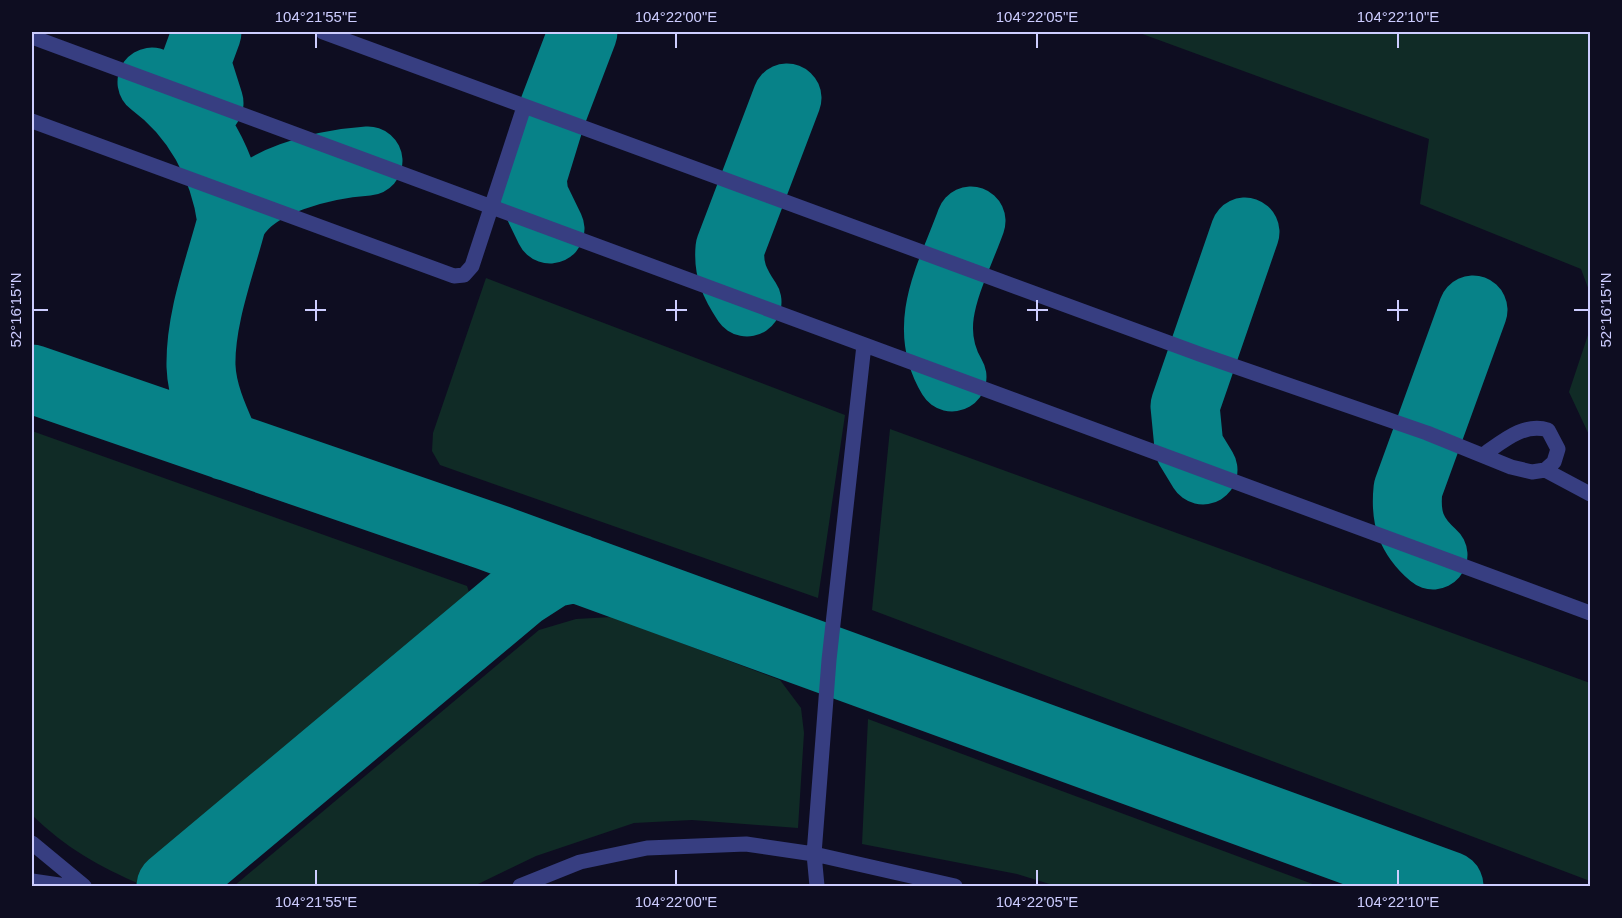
<svg xmlns="http://www.w3.org/2000/svg" width="1622" height="918" font-family="Arial,sans-serif">
	<style>
		.green { fill: #102b26 }
		.lines { fill: none; stroke-linecap: round; stroke-linejoin: round }
		.taxiway { stroke: #078288; stroke-width: 69 }
		.lane { stroke: #373e81; stroke-width: 15 }
		.ticks { fill: none; stroke: #cdcdff; stroke-width: 2 }
		.neatline { fill: none; stroke: #cdcdff; stroke-width: 2 }
		.ticks-label { font-size: 15px; text-anchor: middle; fill: #cdcdff }
	</style>
	<rect width="100%" height="100%" fill="#0e0d21"/>
	<path class="green" d="M1137 32H1590V293L1581 269 1420 204 1429 139Z
		M486 278 845 415 818 598 440 465 432 451 433 433Z
		M1590 329V437L1569 392Z
		M890 429 1590 683V881L872 610Z
		M32 431 467 586 472 601 142 885C98 866 66 848 32 815Z
		M612 617 780 680 801 708 804 733 798 828 692 820 634 823 536 856 474 886H234L539 630 576 619Z
		M868 719 1318 886H1056L1017 874 862 844Z"/>
	<g class="lines">
		<path class="taxiway" d="M207 32 196 62 209 103
			M152 82C197 115 224 165 232 221
			M550 229 534 196 532 178 551 116 583 32
			M747 302C735 284 728 270 730 248L787 98
			M952 377C920 324 952 274 971 221
			M32 379 488 536 1449 886
			M226 446C215 421 202 394 201 366 200 318 220 267 232 221 253 180 325 164 368 161
			M1203 470 1189 447 1185 406 1245 232
			M1433 555C1411 536 1405 518 1408 489L1473 310
			M171 886 521 593 552 573 577 568"/>
		<path class="lane" d="M323 32 1202 355 1427 433 1511 467 1532 472 1545 470 1554 462 1558 449 1548 430C1524 422 1502 442 1483 455
			M32 37 1590 613
			M32 121 454 276 464 275 472 266 524 107
			M1545 470 1590 494
			M32 843 84 886
			M32 881 66 886
			M520 886 580 862 647 848 746 844 814 854 955 886
			M817 886 814 854 829 660 864 345"/>
	</g>
	<path class="ticks" d="M316 33V48M676 33V48M1037 33V48M1398 33V48M316 300V321M676 300V321M1037 300V321M1398 300V321M33 310H48M305 310H326M666 310H687M1027 310H1048M1387 310H1408M1574 310H1589M316 870V885M676 870V885M1037 870V885M1398 870V885"/>
	<rect width="1622" height="918" fill="none" stroke="#0e0d21" stroke-width="66"/>
	<rect x="33" y="33" width="1556" height="852" class="neatline"/>
	<g class="ticks-label">
		<text x="316" y="22">104°21'55"E</text>
		<text x="676" y="22">104°22'00"E</text>
		<text x="1037" y="22">104°22'05"E</text>
		<text x="1398" y="22">104°22'10"E</text>
		<text transform="translate(16 310) rotate(-90)" y="5">52°16'15"N</text>
		<text transform="translate(1606 310) rotate(-90)" y="5">52°16'15"N</text>
		<text x="316" y="907">104°21'55"E</text>
		<text x="676" y="907">104°22'00"E</text>
		<text x="1037" y="907">104°22'05"E</text>
		<text x="1398" y="907">104°22'10"E</text>
	</g>
</svg>
